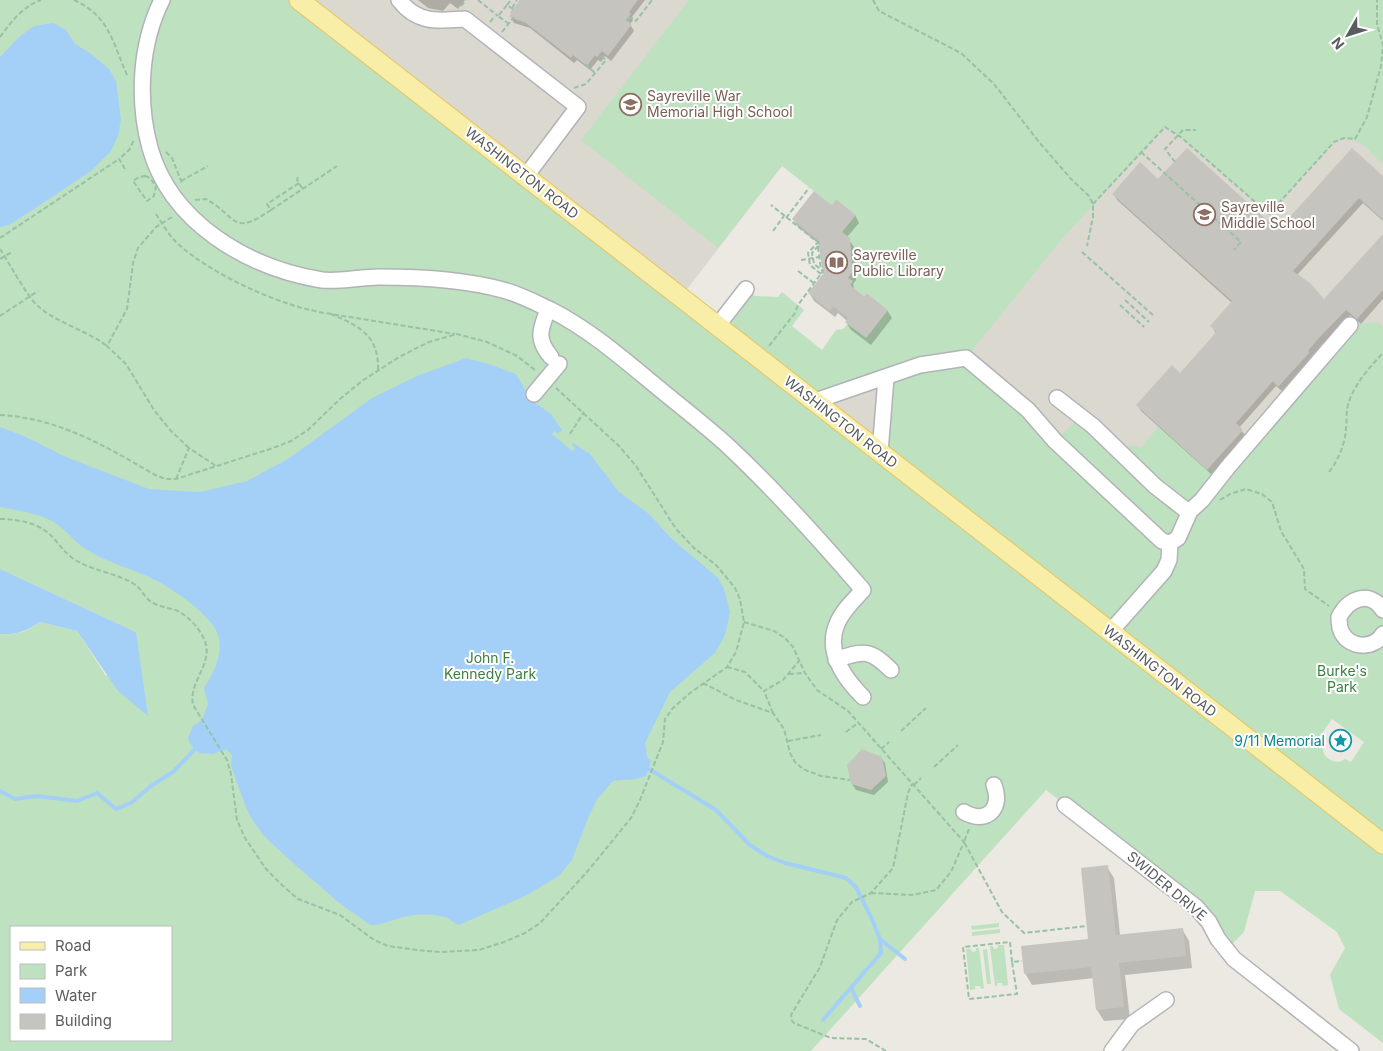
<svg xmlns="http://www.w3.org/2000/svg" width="1383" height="1051" font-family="Inter,sans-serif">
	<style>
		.education { fill: #dbd8cf }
		.green { fill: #bee1c0; fill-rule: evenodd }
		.water { fill: #a4d0f8 }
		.shadow { fill: #0003 }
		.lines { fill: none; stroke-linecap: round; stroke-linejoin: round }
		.stream { stroke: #a4d0f8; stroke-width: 4 }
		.building { fill: #c6c4be }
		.minor-casing { stroke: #b1b3b7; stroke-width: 18 }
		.major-casing { stroke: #e6c55f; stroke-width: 21 }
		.path { stroke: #99c1a6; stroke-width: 2; stroke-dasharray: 5 2.5; stroke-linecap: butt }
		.minor { stroke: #fff; stroke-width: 15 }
		.major { stroke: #f8eea8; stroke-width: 19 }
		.labels { text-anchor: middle; stroke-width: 4; stroke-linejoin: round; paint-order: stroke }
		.education-label { font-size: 14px; fill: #785e54; stroke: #fff; text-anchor: start }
		.street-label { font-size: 14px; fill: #595c60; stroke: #fff }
		.park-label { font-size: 14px; fill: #3a7f40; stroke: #fff }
		.culture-label { font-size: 14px; fill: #0d838f; stroke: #fff; text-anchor: end }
	</style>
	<rect width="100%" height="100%" fill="#ebe9e1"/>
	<path class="education" d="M299 0H1383V346L1126 644 807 396 1119 102 782 166 681 297Z"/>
	<path class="green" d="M0 0H299L717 325 746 289 755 296 778 297 782 292 804 310 792 326 822 350 836 330 843 329 848 324 853 328 858 327 870 333 888 310 867 293 864 296 850 285 853 281 848 278 852 272 850 238 842 232 855 214 836 199 832 205 782 166 718 248 581 140 689 0H1383V164C1366 149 1358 132 1334 142L1269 214 1182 138 1165 127 1061 240 966 358 1055 441 1080 417 1119 451 1132 445 1141 448 1159 426 1219 479 1350 325 1379 322 1383 328V1043L1339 1009 1330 975 1345 948 1337 932 1280 891H1255L1244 932 1226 950 1161 878 1046 790 811 1051H0V634C16 635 27 632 40 622L77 631 106 676 136 632 0 569ZM886 378 880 451 816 401ZM1332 719 1364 742 1351 762 1345 759C1338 764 1332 762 1325 756L1322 747 1323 742 1318 739ZM11 927H171V1040H11Z
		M999 923V927L972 930 971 926Z
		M1000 929V933L972 936V932Z
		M998 945H1004L1008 985 1003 986 1002 983H997V986H995L990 946H993L994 949 998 948Z
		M976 948H979L984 988 981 989 980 986H975V989L970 990 966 949H971L972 952 976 951Z
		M987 949 991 984H987L983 950Z"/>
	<path class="water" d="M53 23 66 30 75 44 90 53 109 69 116 81 121 119 118 136 111 151 91 171 31 211 9 225 0 227V57L19 37 34 26Z
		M466 358 489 364 516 374 531 400 551 414 562 430 558 434 555 431 552 434 572 451 575 448 572 445 573 443 590 454 618 491 649 514 671 538 718 578 724 589 730 612 725 635 715 653 670 692 645 743 647 757 651 761 646 776C634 781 625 779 613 781L598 798 589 816 572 860 559 876 525 896 459 925C454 923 450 919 445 917 430 913 412 914 397 919 389 921 377 926 370 925L338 902 292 862 264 836 251 818 245 805 231 766 232 755 226 749 213 754 199 753 190 744 188 738 193 726 202 720 208 704 204 688C214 673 222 656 219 638 216 617 168 585 149 577 132 569 113 564 96 555 79 547 72 536 58 525 42 513 19 511 0 507V427L24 436 66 457 149 489 200 492 247 481 288 459 372 398 417 376Z
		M0 569 136 632 148 716 118 691 77 631 40 622C27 631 16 635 0 634Z"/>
	<path class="shadow" d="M418 0H465L458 9 450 3 443 11 428 8Z
		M520 0H645L632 17 633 20 630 24 634 31 611 61 605 56 601 62 598 60 590 70 577 60 574 63 530 28 514 23 511 17Z
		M1383 178V221L1363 203 1297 275 1324 301 1383 236V299L1361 324 1350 315 1321 345 1311 357 1312 358 1282 391 1276 386 1239 428 1246 436 1211 474 1141 411 1138 405 1180 375 1216 333 1212 326 1232 303 1117 200 1114 194 1158 181 1278 232Z
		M832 206 855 215 859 223 847 237 854 247 856 280 853 284 855 291 887 310 892 318 871 345 851 330 846 322 847 321 838 313 835 317 814 301 810 294 824 275 820 245 798 227 793 219Z
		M881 758 885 763 888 782 874 795 856 790 852 784Z
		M1107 867 1114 878 1120 935 1182 929 1189 941 1192 968 1125 975 1130 1019 1104 1021 1097 1010 1094 978 1032 985 1025 973 1090 940Z"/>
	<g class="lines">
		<path class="stream" d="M649 769 716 810 750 845 767 856 785 863 846 878 856 887 871 917 880 939 881 953 823 1020
			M0 791 15 799 37 796 77 801 97 793 116 809 131 803 151 786 174 771 194 750
			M880 939 905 959
			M851 988 860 1006"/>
	</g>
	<path class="building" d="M520 0H638L629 12 631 14 626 20 632 24 608 56 602 51 597 57 595 55 587 66 573 55 571 58 526 23 509 17 511 14 510 13Z
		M1187 148 1278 230 1352 148 1383 176V220L1359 198 1293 271 1310 283 1324 299 1383 234V290L1357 319 1346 310 1318 339 1308 351 1310 352 1278 387 1273 381 1236 423 1243 430 1207 470 1136 405 1172 365 1180 373 1213 336 1216 331 1210 326 1232 301 1112 194 1140 162 1158 179Z
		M814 191 832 205 836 199 856 215 842 232 850 238 852 272 848 278 853 281 850 285 864 296 867 293 888 310 866 338 845 322 848 318 833 306 830 311 808 293 823 274 818 240 792 219Z
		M862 749 882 757 886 776 871 790 851 784 847 765Z
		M1108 865 1116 935 1183 928 1186 956 1119 963 1124 1007 1096 1010 1091 967 1024 974 1021 946 1088 939 1081 868Z"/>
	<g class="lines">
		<defs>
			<path id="minor" d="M162 0C140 44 137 100 150 148 171 223 248 268 322 280 340 282 360 277 379 277 420 277 463 279 503 290 519 294 536 303 551 310 590 330 622 358 656 386 680 406 705 425 728 446 776 491 820 540 863 590 854 600 842 611 837 624 825 652 844 678 863 697
				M399 0C418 24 438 21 465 19L578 107 526 176
				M548 309C541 329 535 338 551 357
				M718 325 746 289
				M534 394 559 364
				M1057 398 1093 426 1155 486 1187 511H1190
				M815 401 920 365 966 358 1028 410 1055 441 1162 541 1170 543 1178 538 1190 511 1202 500 1228 467 1350 325
				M880 452 886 378
				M1383 610C1370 590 1349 598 1339 617 1339 622 1339 628 1342 633 1351 649 1374 649 1383 634
				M1110 632 1164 571 1169 560 1170 543
				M836 660C863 650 870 649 891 670
				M1065 805 1196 907 1209 922 1218 939 1234 959 1351 1051
				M964 812C987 825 1003 808 994 785
				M1112 1051 1132 1024 1166 1000"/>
			<path id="major" d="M299 0 1383 844"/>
		</defs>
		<use href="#minor" class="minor-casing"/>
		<use href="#major" class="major-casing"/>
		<path class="path" d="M74 0C111 17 112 43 128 77
			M478 0 498 16
			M873 0 879 11 961 53 994 84 1039 142 1071 179 1089 196 1093 204V217L1087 246
			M507 5 511 0
			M461 6 466 0
			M512 8 517 0
			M628 18H632L636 21 652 0
			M490 22 495 16
			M509 24 498 16 507 5 513 9
			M502 32 514 17
			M0 37C11 22 22 7 41 0
			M585 64 595 73
			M574 88 586 84 606 60 599 54
			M166 152 172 158 182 183
			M1141 152 1241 242 1234 250
			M1175 162 1165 149 1183 130H1196
			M125 169 119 159 129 150 134 140
			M145 176 150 178 156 186 154 196 147 201 133 181 139 177Z
			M298 177 297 180 302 188
			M181 181 208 166
			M195 200 206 199C238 217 231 237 271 210L267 204 299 183
			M1093 204 1165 127 1182 138 1269 214 1334 142 1344 138 1355 139 1367 117 1381 66 1383 45 1377 24V0
			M271 210 337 166
			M156 214C162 223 168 234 176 242 211 275 284 308 331 314
			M172 217 156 227 138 248 133 263 127 309 107 346 126 364 154 410 171 431 189 448
			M786 218 809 188
			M773 231 784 216
			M0 238 119 159
			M819 241 808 253 810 265 821 274
			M818 247 821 269
			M0 249C10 264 27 297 39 307 59 324 86 330 107 346
			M1082 252 1154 316
			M0 259 12 252
			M801 260 819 257
			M798 271 815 284
			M1125 300 1149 322
			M1120 305 1144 327
			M0 316 38 291
			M769 346 795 313 798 305 823 271 814 264 812 253 820 244 771 205
			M378 370C379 335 359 326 331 314L455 334
			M0 415C59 418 107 447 157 476L166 479H176L273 448 291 441 308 430 340 399 362 381 399 357 429 342 457 334 487 342 517 356 535 370
			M570 434 584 412
			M1329 472C1339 459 1345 444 1346 428 1347 421 1346 412 1348 405 1354 384 1369 368 1383 353
			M176 479 189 448 216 466
			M1220 500 1230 494 1246 489 1262 494 1272 502 1281 531 1304 569 1305 589 1329 606
			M0 519C13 519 25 521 37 526 55 534 58 547 71 557 89 571 115 572 134 584 142 589 145 599 153 603 161 607 170 608 178 611 189 617 199 628 204 639 215 663 188 681 193 705L227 760 231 774 237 820 245 838 266 869 283 886 298 899 340 915 374 940 388 946 417 950 440 952 479 950 504 942 525 933 540 923 587 872 631 818 640 800 663 742 665 719 673 708 690 693 727 667 736 652 744 622 740 599 735 588 727 578 716 565 694 548 676 529 636 466 619 446 556 388
			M744 622 774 631 785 638 793 647 805 673 817 690 848 711 964 842 951 872 936 890 912 895 871 893
			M727 667 745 672 764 691
			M789 674 804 673
			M703 683 736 700 773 713 784 729 790 753 795 762 803 769 821 776 850 780
			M773 713 764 691 783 680 799 661
			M901 731 926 708
			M846 732 858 723
			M788 741 821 735
			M881 749 889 742
			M934 767 958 745
			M914 785 921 778
			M969 829 964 842 1002 912 1024 933 1087 926
			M1012 962 1010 942 963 947 969 999 1017 994 1012 962 1022 961
			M886 1051 866 1039 831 1038 794 1023 792 1021 791 1015 820 967 837 920 852 902 871 893 893 868 908 793 912 784"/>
		<use href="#minor" class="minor"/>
		<use href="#major" class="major"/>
	</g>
	<defs>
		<symbol id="school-ring" viewBox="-11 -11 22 22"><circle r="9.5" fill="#fff" stroke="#8d6e63" stroke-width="1.5"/><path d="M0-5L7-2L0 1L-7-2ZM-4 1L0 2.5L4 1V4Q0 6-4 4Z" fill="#8d6e63"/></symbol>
		<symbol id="library-ring" viewBox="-11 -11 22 22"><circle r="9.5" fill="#fff" stroke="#8d6e63" stroke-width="1.5"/><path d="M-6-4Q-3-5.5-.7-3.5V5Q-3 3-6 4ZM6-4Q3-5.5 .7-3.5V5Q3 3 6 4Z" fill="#8d6e63"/></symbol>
		<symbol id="sight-ring" viewBox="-11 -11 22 22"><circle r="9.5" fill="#fff" stroke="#0f9aa8" stroke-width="1.5"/><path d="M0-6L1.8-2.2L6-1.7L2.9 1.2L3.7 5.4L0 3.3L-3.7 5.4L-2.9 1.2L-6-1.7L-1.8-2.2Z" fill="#0f9aa8"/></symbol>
	</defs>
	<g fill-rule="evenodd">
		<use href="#school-ring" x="618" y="92" width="25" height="25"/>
		<use href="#school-ring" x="1192" y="202" width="25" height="25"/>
		<use href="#library-ring" x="824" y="250" width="25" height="25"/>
		<use href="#sight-ring" x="1328" y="728" width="25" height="25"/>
	</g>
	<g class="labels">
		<g class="education-label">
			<text x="647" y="101">Sayreville War<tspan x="647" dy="16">Memorial High School</tspan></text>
			<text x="1221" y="212">Sayreville<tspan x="1221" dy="16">Middle School</tspan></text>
			<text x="853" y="260">Sayreville<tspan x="853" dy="16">Public Library</tspan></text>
		</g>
		<g class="street-label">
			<text transform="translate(522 173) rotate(38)" y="5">WASHINGTON ROAD</text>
			<text transform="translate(841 422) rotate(38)" y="5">WASHINGTON ROAD</text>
			<text transform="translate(1160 671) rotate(38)" y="5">WASHINGTON ROAD</text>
			<text transform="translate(1167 886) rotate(40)" y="5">SWIDER DRIVE</text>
		</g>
		<g class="park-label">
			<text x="490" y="663">John F.<tspan x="490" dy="16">Kennedy Park</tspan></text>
			<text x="1342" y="676">Burke's<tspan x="1342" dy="16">Park</tspan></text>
		</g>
		<g class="culture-label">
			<text x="1325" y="746">9/11 Memorial</text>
		</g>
	</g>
	<rect x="10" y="926" width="162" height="115" fill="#ffffff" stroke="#bdbebf"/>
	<rect x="20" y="942" width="25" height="8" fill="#f8eea8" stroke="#bdbebf"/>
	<text x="55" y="951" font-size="15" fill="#595c60">Road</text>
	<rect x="20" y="964" width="25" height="15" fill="#bee1c0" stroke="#bdbebf"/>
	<text x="55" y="976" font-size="15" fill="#595c60">Park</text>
	<rect x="20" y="988" width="25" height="15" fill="#a4d0f8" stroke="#bdbebf"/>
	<text x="55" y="1001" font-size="15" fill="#595c60">Water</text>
	<rect x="20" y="1014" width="25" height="15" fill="#c6c4be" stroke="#bdbebf"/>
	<text x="55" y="1026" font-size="15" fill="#595c60">Building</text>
	<g transform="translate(1348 35) rotate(231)" stroke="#ffffff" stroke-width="4" paint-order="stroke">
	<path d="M0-4L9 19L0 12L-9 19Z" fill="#595c60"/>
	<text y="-8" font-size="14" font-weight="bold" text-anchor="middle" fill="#595c60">N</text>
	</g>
</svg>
